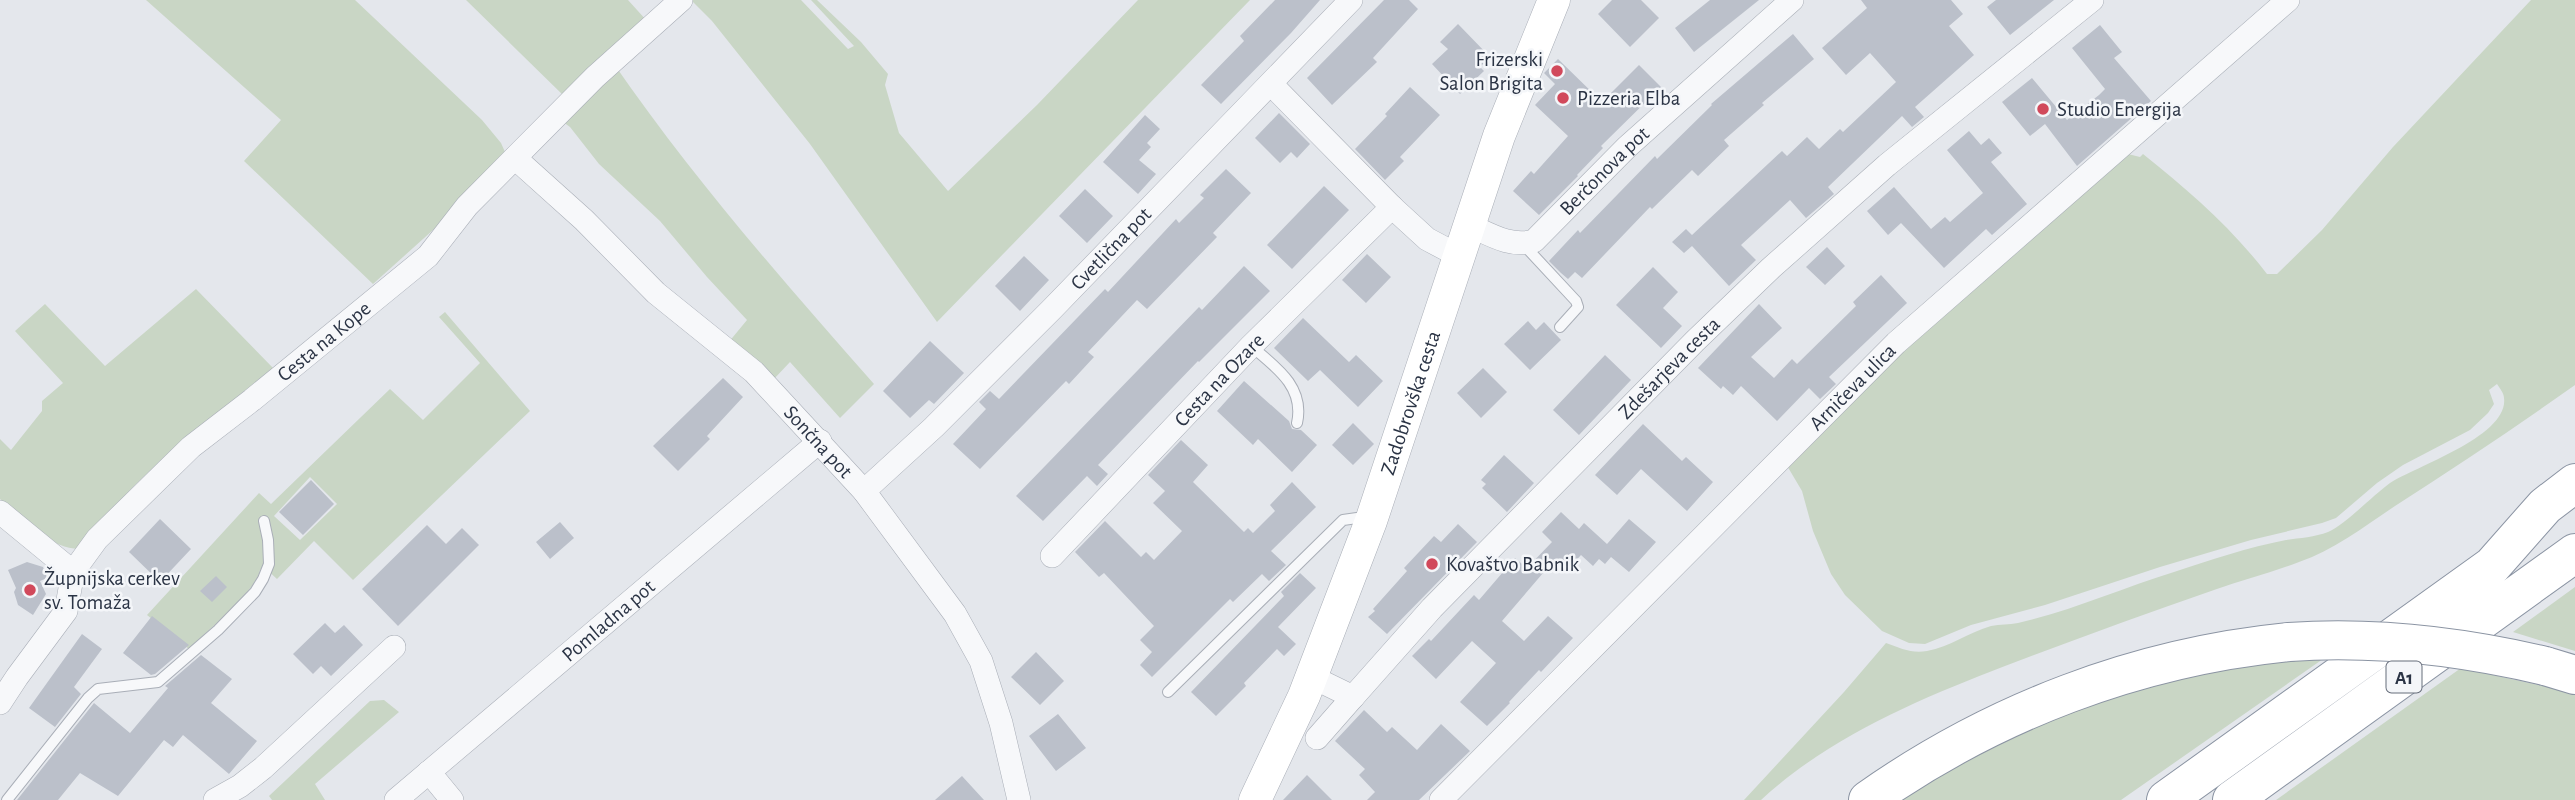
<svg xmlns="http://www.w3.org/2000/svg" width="2575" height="800" font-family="'Alegreya Sans',sans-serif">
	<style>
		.green { fill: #c9d6c5; fill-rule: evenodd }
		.building { fill: #bbc0ca }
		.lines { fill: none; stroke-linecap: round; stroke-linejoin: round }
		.lane-casing { stroke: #a9aeb7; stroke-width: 12 }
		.street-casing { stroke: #a9aeb7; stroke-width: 24 }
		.secondary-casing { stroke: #a9aeb7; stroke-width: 33 }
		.highway-casing { stroke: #8b94a3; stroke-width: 40 }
		.lane { stroke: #f7f8fa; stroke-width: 10 }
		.street { stroke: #f7f8fa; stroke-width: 23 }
		.secondary { stroke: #fff; stroke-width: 32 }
		.highway { stroke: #fff; stroke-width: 38 }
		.highway-bridge-casing { stroke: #8b94a3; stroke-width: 40; stroke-linecap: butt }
		.highway-bridge { stroke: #fff; stroke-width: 38 }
		.poi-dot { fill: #d1495b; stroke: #f4f6f9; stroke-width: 2.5 }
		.labels { text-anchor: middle; stroke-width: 5; stroke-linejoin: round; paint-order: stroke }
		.shield { fill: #f4f6f9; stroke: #676e7b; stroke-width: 2 }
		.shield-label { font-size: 19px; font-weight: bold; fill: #2b3445 }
		.poi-label { font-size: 21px; fill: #2b3445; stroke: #f4f6f9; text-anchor: start }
		.street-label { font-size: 21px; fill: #2b3445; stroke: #f4f6f9 }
	</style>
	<rect width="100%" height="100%" fill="#e4e7ec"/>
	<path class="green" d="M146 0H355L482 120 501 143 505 152 443 221 373 284 244 161 281 120Z
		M466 0H628L647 21 565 97Z
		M691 0H801L848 49 854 46 811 0H817L861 42 888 74 885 85 899 133 948 191 1037 105 1138 0H1250L937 322 810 144 712 21Z
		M2531 0H2575V385C2516 427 2456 467 2395 506 2365 526 2334 550 2299 562 2271 573 2242 580 2214 590 2144 614 2074 640 2005 666 1919 699 1829 737 1761 800H1744L1844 692 1886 643C1900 648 1912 654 1927 651 1950 647 1969 632 1991 626 2000 624 2009 625 2018 623 2071 611 2122 588 2174 572 2210 560 2249 547 2286 540 2300 538 2315 537 2328 532 2346 524 2372 496 2390 483 2416 466 2509 436 2504 398 2504 393 2500 389 2497 384L2489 390 2494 404 2488 413 2470 430 2403 465 2377 483 2336 518 2322 523 2251 540 2160 567 2045 605 1971 625 1925 644 1909 643 1882 631 1845 595 1831 574 1813 531 1802 491 1786 464 1794 448 2010 255 2017 253 2080 193 2128 154 2140 157 2143 154C2189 191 2231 227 2267 274H2277L2322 230 2393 147Z
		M614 64C692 177 783 281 874 384L840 418 790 362 773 380 728 343 747 320 707 277 660 221 599 164 570 127 559 119Z
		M196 289 273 368C227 406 179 442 136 484 115 504 101 529 79 549 48 548 23 519 0 499V439L11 450 42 411V401L63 383 15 331 45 304 105 366Z
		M445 312 530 411 353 580 314 541 277 579 264 567 260 570C258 589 205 633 189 649L147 615 259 493 271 504 390 389 423 420 480 363 439 317ZM310 477 337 504 300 540 274 516Z
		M2575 587V651L2513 632Z
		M2323 659 2121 800H1896L1966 756 2107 695 2250 662Z
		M2461 668 2575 693V800H2276Z
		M384 700 399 712 315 784 325 800H272L269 796 370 701Z"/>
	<path class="building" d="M1275 0H1320L1291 33 1221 104 1201 85 1244 41 1240 36Z
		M1384 0H1409L1418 9 1373 58 1377 62 1332 105 1307 78Z
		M1612 0H1641L1659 18 1630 47 1598 14Z
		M1710 0H1759L1694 52 1675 28Z
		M1861 0H1951L1963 14 1949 26 1974 55 1915 107 1924 117 1912 127 1902 116 1828 187 1834 194 1806 218 1790 200 1741 245 1756 260 1729 286 1692 246 1684 253 1672 242 1686 229 1692 235 1782 151 1787 156 1807 137 1819 149 1840 129 1843 132 1896 82 1870 53 1846 75 1822 48 1867 8Z
		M1996 0H2054L2010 35 1987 7Z
		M1458 24 1490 57 1480 67 1484 71 1460 94 1432 64 1448 49 1440 42Z
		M2100 25 2122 52 2114 58 2151 101 2077 166 2045 124 2030 136 2002 102 2032 78 2067 120 2099 95 2105 89 2072 48Z
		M1793 34 1814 59 1762 103 1764 105 1724 140 1729 146 1698 176 1692 170 1652 209 1650 207 1582 278 1575 272 1568 279 1561 273 1549 261 1578 230 1580 233 1655 156 1657 159 1712 105 1711 104Z
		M1558 59 1602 102 1639 65 1661 87 1601 146 1603 148 1577 175 1578 176 1539 215 1513 191 1531 171 1534 174 1568 136 1535 105 1555 84 1544 73Z
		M1410 87 1440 115 1400 157 1404 161 1385 180 1355 149 1387 116 1385 114Z
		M1279 113 1310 144 1297 158 1291 152 1280 163 1255 138Z
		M1145 115 1160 129 1147 143 1151 147 1139 160 1156 174 1138 194 1103 162Z
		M1969 131 1981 145 1989 138 2002 153 1991 162 2027 204 1992 235 1986 229 1944 268 1901 223 1888 235 1867 211 1894 187 1931 229 1945 217 1950 222 1983 193 1947 150Z
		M1226 169 1251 193 1213 233 1217 237 1147 309 1137 300 1088 352 1094 357 1069 384 1066 381 980 469 953 444 986 409 979 402 990 391 999 399 1105 289 1108 292 1176 219 1179 223 1204 198 1200 195Z
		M1324 186 1349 210 1292 269 1267 245Z
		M1085 189 1113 216 1087 243 1059 216Z
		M1827 247 1845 266 1825 285 1806 267Z
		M1367 254 1391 277 1366 303 1342 280Z
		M1024 256 1049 280 1020 311 995 286Z
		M1244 266 1270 291 1199 362 1198 361 1098 465 1108 474 1097 486 1087 476 1043 521 1016 496 1199 307 1202 310Z
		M1653 267 1678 292 1663 308 1682 326 1661 348 1616 305Z
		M1881 275 1907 303 1829 377 1836 384 1820 399 1809 388 1777 421 1741 386 1733 395 1723 386 1721 389 1698 368 1759 304 1782 328 1751 357 1774 378 1792 359 1797 364 1856 306 1853 302Z
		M1303 318 1349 362 1356 355 1383 381 1358 407 1320 370 1308 381 1274 348Z
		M1528 321 1536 330 1544 322 1561 340 1530 370 1504 344Z
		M930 341 964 373 934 404 929 400 910 418 883 391Z
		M1605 355 1631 380 1579 435 1553 410Z
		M1483 368 1507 392 1481 418 1457 393Z
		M723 378 743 397 707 436 710 439 678 471 653 446Z
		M1244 381 1289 421 1292 429 1301 430 1317 445 1292 472 1258 439 1253 445 1217 411Z
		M1353 423 1374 444 1353 465 1332 445Z
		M1643 424 1682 461 1686 457 1713 482 1687 511 1641 469 1617 495 1595 475Z
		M1181 440 1208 465 1193 482 1244 532 1248 528 1253 533 1275 511 1270 505 1292 482 1316 507 1271 551 1286 565 1269 581 1262 574 1233 602 1230 599 1152 677 1140 665 1152 652 1140 640 1154 626 1104 573 1099 577 1075 552 1105 521 1141 557 1146 552 1154 560 1182 531 1153 503 1165 491 1148 475Z
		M1504 455 1534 483 1507 512 1482 488 1486 484 1481 480Z
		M311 480 334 504 303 535 279 512Z
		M1561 512 1579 529 1584 523 1607 544 1629 519 1656 542 1629 572 1611 557 1605 564 1599 559 1593 566 1581 555 1567 570 1555 559 1502 621 1524 641 1548 616 1573 638 1541 672 1539 670 1509 702 1510 703 1487 726 1460 702 1496 663 1472 641 1436 679 1412 656 1429 639 1431 641 1474 595 1479 600 1515 558 1527 568 1552 542 1542 532Z
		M160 519 191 549 160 582 129 552Z
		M560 522 574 538 550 559 536 542Z
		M1458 524 1477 542 1387 634 1368 617 1375 611 1373 609 1407 571 1404 568 1434 536 1441 542Z
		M427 525 446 544 462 528 479 545 398 626 362 589Z
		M27 562 43 567 47 578 40 581 46 594 33 615 18 605 14 592 16 588 8 570Z
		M1300 573 1316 588 1278 627 1296 644 1284 656 1277 649 1244 683 1246 686 1216 716 1191 692 1284 596 1281 592Z
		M216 576 227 587 212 602 200 591Z
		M152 616 189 645 155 674 151 675 123 653Z
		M325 623 335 633 344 625 363 645 331 676 321 666 313 674 293 654Z
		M82 634 102 649 74 687 81 694 55 727 29 708Z
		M1036 652 1064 681 1040 705 1011 677Z
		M201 655 232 679 211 703 257 741 229 774 183 735 173 747 164 740 118 796 80 773 58 800H17L94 703 130 733 168 688 165 686Z
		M1364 710 1387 732 1392 727 1417 750 1441 724 1470 751 1419 800H1367L1375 792 1359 775 1365 769 1335 741Z
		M1058 714 1086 748 1056 771 1029 736Z
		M1307 775 1332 800H1283Z
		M962 776 984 800H935Z"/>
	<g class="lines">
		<defs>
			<path id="lane" d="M1523 244 1576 301 1578 307 1560 327
				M1251 346C1276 367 1305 387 1297 423
				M1168 692 1343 520 1357 518 1369 520
				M7 800 88 698 98 689 158 682 218 630 255 592 263 579 269 564 268 540 264 521"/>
			<g id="street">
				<path d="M1271 84 1392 207 1427 239 1459 256"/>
				<path id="s1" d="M515 158 584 220 656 293 754 372 864 491 955 614 981 661 1001 723 1019 800"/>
				<path id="s2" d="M1469 225C1489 234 1511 248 1534 241L1627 147 1792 0"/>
				<path id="s3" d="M864 491 934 427 1053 308 1351 0"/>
				<path d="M0 512 73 572"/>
				<path id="s4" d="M1052 556 1251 346 1392 207"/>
				<path id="s5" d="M1312 677 1353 697 1432 608 1695 341 1771 268 1887 165 2092 0"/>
				<path id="s6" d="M0 703 17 677 66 611 73 572 97 539 191 447 252 400 428 256 467 206 595 77 681 0"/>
				<path d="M1317 738 1353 697"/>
				<path d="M429 772 452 800"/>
				<path d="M215 800 240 786 263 768 394 647"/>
				<path id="s7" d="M396 800 820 441"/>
				<path id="s8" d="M1441 800 1896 343 2288 0"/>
			</g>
			<g id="secondary">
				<path id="s9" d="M1255 800 1304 696 1371 521 1499 136 1554 0"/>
			</g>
			<path id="highway" d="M2545 666 2575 675
				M1868 800C1993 712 2137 657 2289 642
				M2166 800 2492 566 2545 506 2575 483
				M2232 800 2575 553"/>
		</defs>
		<use href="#lane" class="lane-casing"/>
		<use href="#street" class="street-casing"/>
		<use href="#secondary" class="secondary-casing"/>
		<use href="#highway" class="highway-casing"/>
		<use href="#lane" class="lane"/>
		<use href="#street" class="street"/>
		<use href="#secondary" class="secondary"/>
		<use href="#highway" class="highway"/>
		<defs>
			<path id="highway-bridge" d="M2289 642C2376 636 2460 646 2545 666"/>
		</defs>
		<use href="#highway-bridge" class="highway-bridge-casing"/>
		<use href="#highway-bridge" class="highway-bridge"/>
	</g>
	<g class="poi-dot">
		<circle cx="1557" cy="71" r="7"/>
		<circle cx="1563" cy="98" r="7"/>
		<circle cx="2043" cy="109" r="7"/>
		<circle cx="1432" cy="564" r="7"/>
		<circle cx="30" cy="590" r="7"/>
	</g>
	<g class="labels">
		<rect class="shield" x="2386.5" y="661.5" width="35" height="31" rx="5"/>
		<g class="shield-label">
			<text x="2404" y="684">A1</text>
		</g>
		<g class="poi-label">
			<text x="1543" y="66" text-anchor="end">Frizerski<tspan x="1543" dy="24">Salon Brigita</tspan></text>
			<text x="1577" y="105">Pizzeria Elba</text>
			<text x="2057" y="116">Studio Energija</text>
			<text x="1446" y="571">Kovaštvo Babnik</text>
			<text x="44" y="585">Župnijska cerkev<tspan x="44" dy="24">sv. Tomaža</tspan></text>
		</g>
		<g class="street-label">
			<text dy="7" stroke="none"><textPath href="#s2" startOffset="168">Berčonova pot</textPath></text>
			<text dy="7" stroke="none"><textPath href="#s3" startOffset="346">Cvetlična pot</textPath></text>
			<text dy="7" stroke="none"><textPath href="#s6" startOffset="495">Cesta na Kope</textPath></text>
			<text dy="7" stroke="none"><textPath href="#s5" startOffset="502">Zdešarjeva cesta</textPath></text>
			<text dy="7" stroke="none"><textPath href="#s4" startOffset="243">Cesta na Ozare</textPath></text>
			<text dy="7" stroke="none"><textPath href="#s8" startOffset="583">Arničeva ulica</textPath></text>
			<text dy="7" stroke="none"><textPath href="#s9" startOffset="427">Zadobrovška cesta</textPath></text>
			<text dy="7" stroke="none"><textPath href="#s1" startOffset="416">Sončna pot</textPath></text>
			<text dy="7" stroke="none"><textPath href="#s7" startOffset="278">Pomladna pot</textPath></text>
		</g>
	</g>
</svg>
